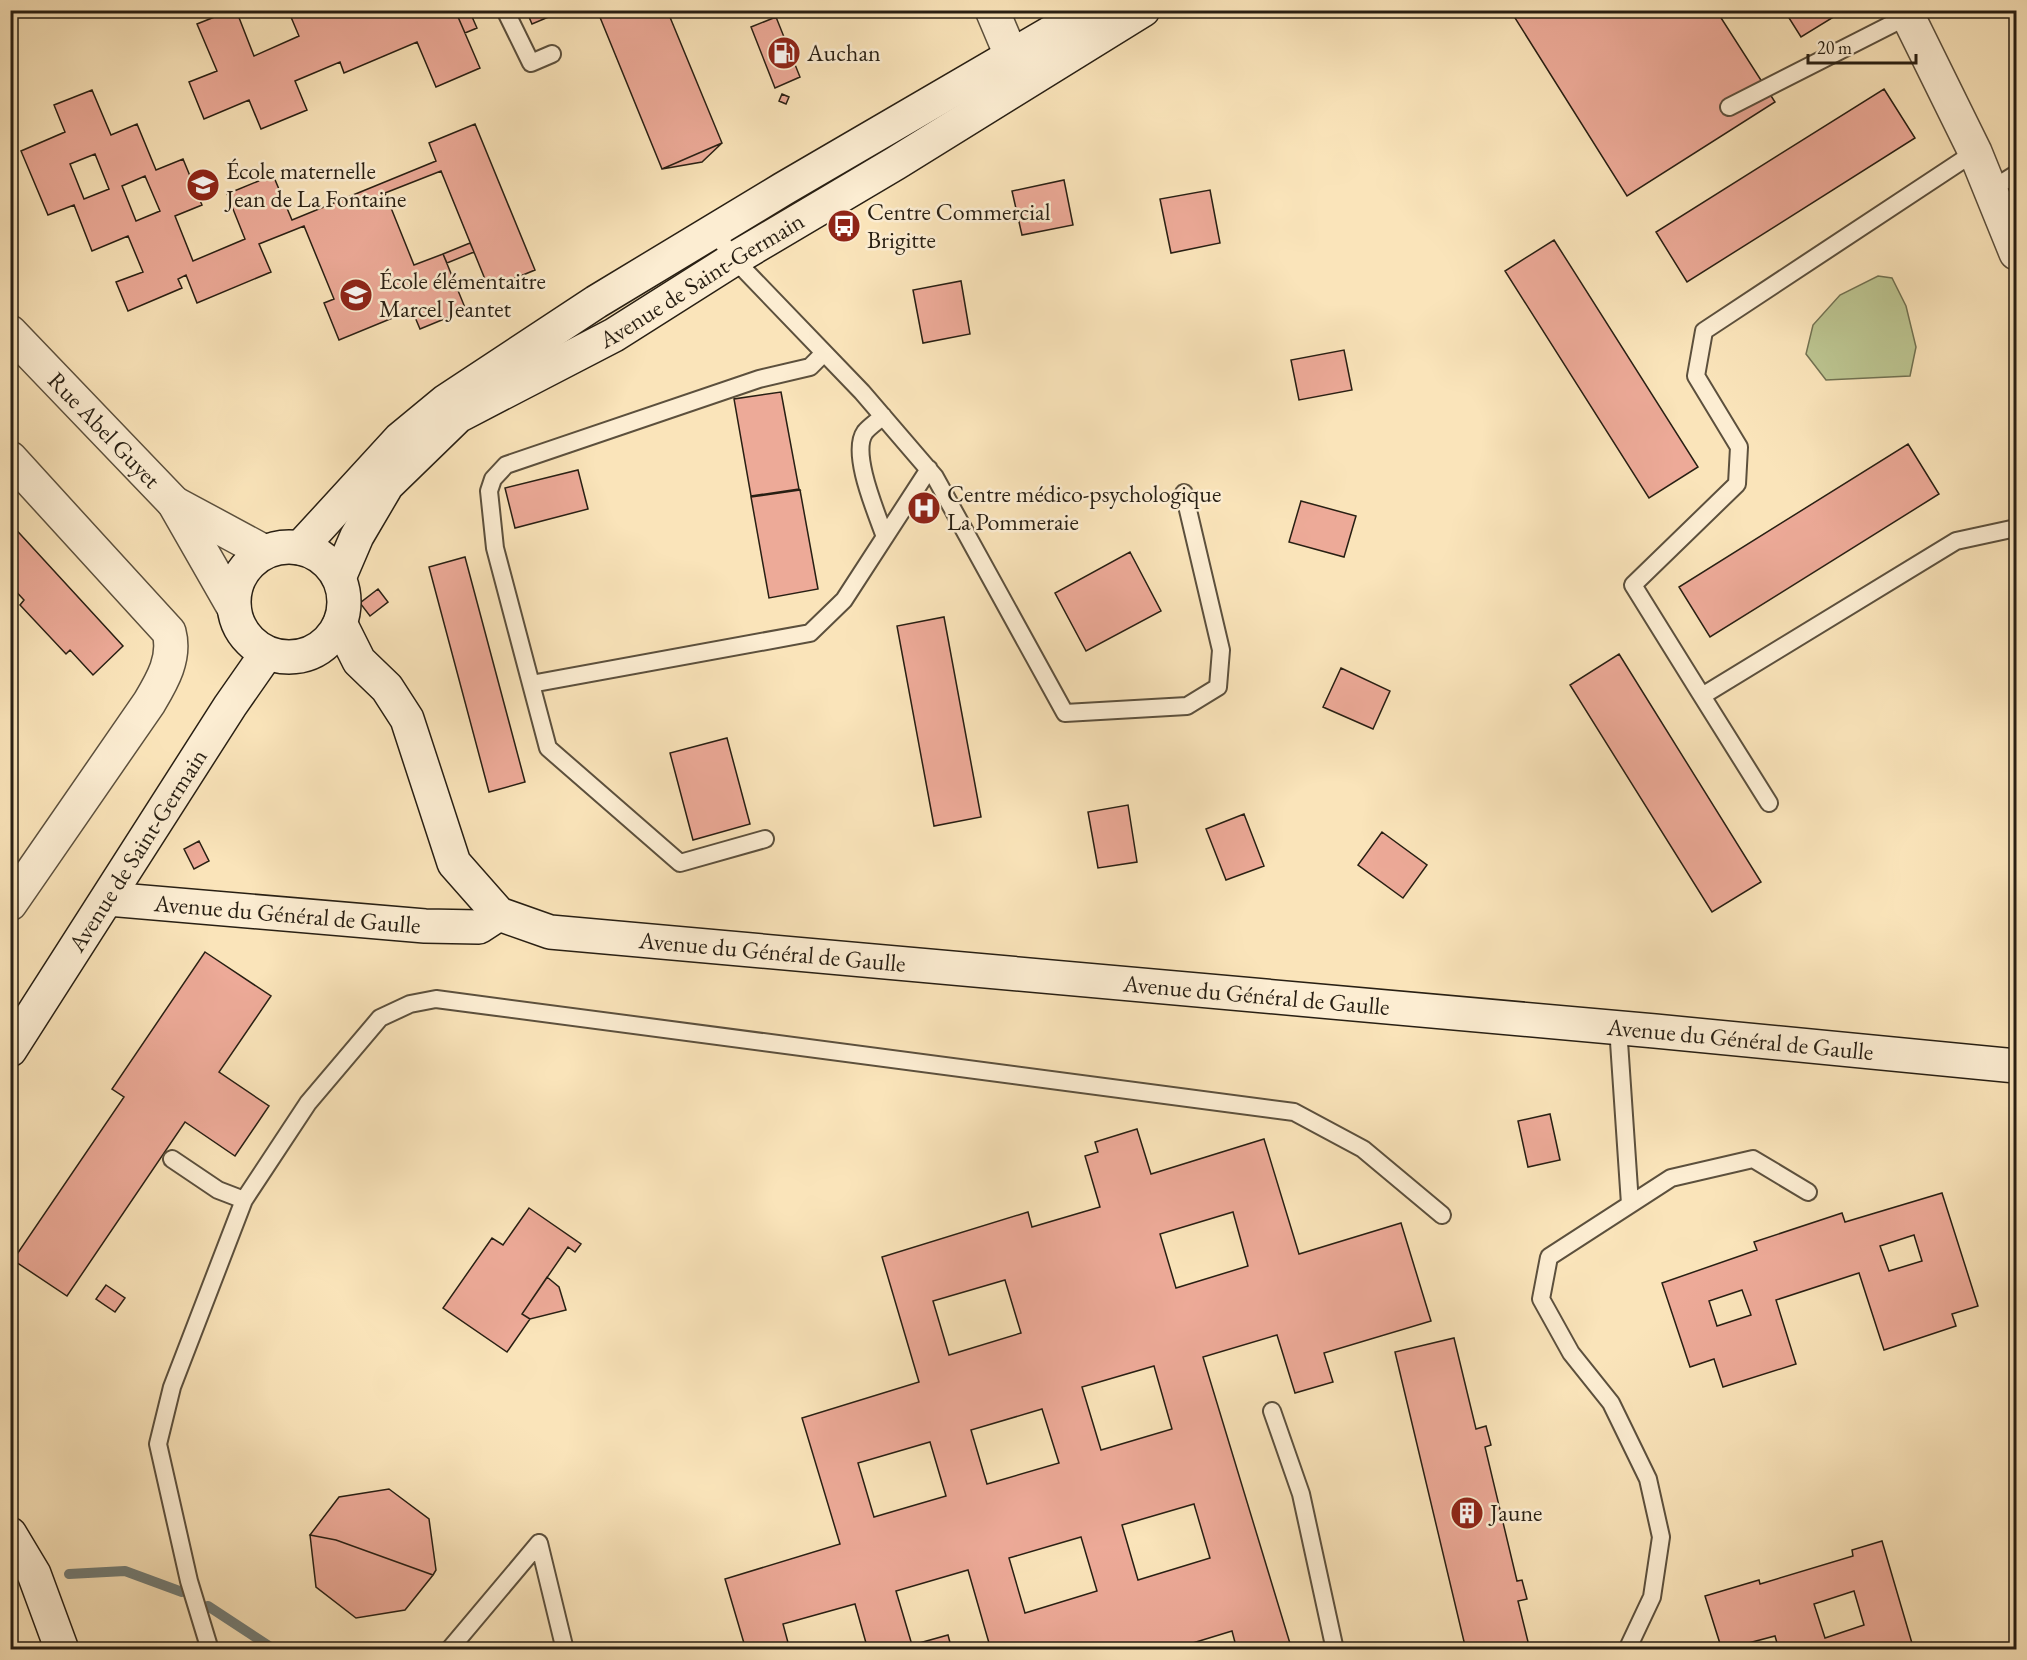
<svg xmlns="http://www.w3.org/2000/svg" width="2027" height="1660" font-family="'EB Garamond',serif">
	<style>
		.green { fill: #bcc591; stroke: #727252; stroke-width: 1.5 }
		.lines { fill: none; stroke-linecap: round; stroke-linejoin: round }
		.stream { stroke: #727d78; stroke-width: 10 }
		.building { fill: #edaa98; stroke: #281f13; stroke-width: 1.5; fill-rule: evenodd }
		.lane-casing { stroke: #5c503d; stroke-width: 20 }
		.street-casing { stroke: #5c503d; stroke-width: 36 }
		.secondary-casing { stroke: #281f13; stroke-width: 36 }
		.lane { stroke: #fcedd2; stroke-width: 16 }
		.street { stroke: #fcedd2; stroke-width: 33 }
		.secondary { stroke: #fcedd2; stroke-width: 33 }
		.labels { text-anchor: middle; stroke-width: 5; stroke-linejoin: round; paint-order: stroke }
		.poi-label { font-size: 24px; fill: #281f13; stroke: #fcedd2; text-anchor: start }
		.street-label { font-size: 24px; fill: #281f13; stroke: #fcedd2 }
	</style>
	<rect width="100%" height="100%" fill="#fae4ba"/>
	<filter id="stains"><feTurbulence type="fractalNoise" baseFrequency=".00333" numOctaves="4"/><feColorMatrix values="0 0 0 0 .2 0 0 0 0 .09 0 0 0 0 .02 0 0 0 .5 -.17"/></filter>
	<radialGradient id="worn" r=".72"><stop offset=".6" stop-color="#630" stop-opacity="0"/><stop offset="1" stop-color="#630" stop-opacity=".3"/></radialGradient>
	<path class="green" d="M1878 276 1892 278 1906 306 1916 347 1910 376 1826 380 1806 354 1813 325 1840 295Z"/>
	<g class="lines">
		<path class="stream" d="M69 1574 125 1571 182 1592
			M208 1606 275 1650"/>
	</g>
	<path class="building" d="M232 10H236L254 56 299 36 288 10H455L480 68 436 87 417 42 344 73 340 62 295 81 307 110 261 129 249 100 204 119 189 82 217 71 197 24Z
		M455 10H469L477 28 465 33Z
		M526 10H565L532 24Z
		M597 10H667L722 143 662 169Z
		M1510 10H1716L1775 102 1627 196Z
		M1784 10H1845L1801 37Z
		M776 17 800 77 775 88 751 27Z
		M1884 89 1915 138 1687 282 1656 232Z
		M92 90 111 135 137 124 156 170 183 159 202 205 175 216 193 261 245 239 227 194 273 175 292 220 436 161 429 143 475 124 535 270 489 289 441 171 385 193 414 265 443 254 466 310 420 329 412 310 339 340 324 303 334 299 304 226 259 244 271 272 197 303 186 275 178 279 182 288 128 311 116 282 143 272 128 236 92 251 74 205 48 215 21 151 65 132 54 105ZM95 154 109 189 84 199 70 164ZM145 176 160 211 136 221 122 186Z
		M782 94 789 97 786 104 779 101Z
		M722 143 702 162 662 169Z
		M1064 180 1073 225 1022 235 1012 191Z
		M1210 190 1220 243 1171 253 1160 199Z
		M1554 240 1698 467 1649 498 1505 271Z
		M470 243 474 252 447 263 443 254Z
		M961 281 970 334 923 343 913 290Z
		M1344 350 1352 390 1299 400 1291 360Z
		M781 392 799 489 751 496 734 399Z
		M1908 444 1939 494 1710 637 1679 587Z
		M578 470 588 509 515 528 505 488Z
		M799 489 800 490 751 496Z
		M800 490 818 589 769 598 751 497Z
		M1301 501 1356 516 1344 557 1289 542Z
		M10 523 123 646 93 675 70 650 66 654 20 605 24 600 10 585Z
		M1130 552 1161 611 1086 651 1055 593Z
		M465 557 525 782 489 792 429 567Z
		M378 589 388 602 370 616 360 603Z
		M944 617 981 817 934 826 897 626Z
		M1619 654 1761 882 1712 912 1570 685Z
		M1341 668 1390 691 1373 729 1323 707Z
		M727 738 750 824 693 840 670 753Z
		M1128 805 1137 862 1098 868 1088 812Z
		M1244 814 1264 866 1226 880 1206 829Z
		M1382 832 1427 865 1403 898 1358 865Z
		M199 841 209 861 194 869 184 849Z
		M205 952 271 996 219 1072 269 1106 235 1156 185 1122 67 1296 13 1260 124 1097 112 1089Z
		M1550 1114 1560 1160 1528 1167 1518 1121Z
		M1137 1129 1151 1174 1264 1139 1299 1254 1401 1223 1431 1321 1324 1353 1333 1382 1295 1393 1277 1335 1203 1357 1292 1650H1237L1232 1631 1170 1650H966L989 1643 968 1570 896 1591 912 1645 948 1635 952 1650H868L855 1604 783 1624 790 1650H746L725 1579 840 1544 802 1418 919 1382 882 1257 1028 1212 1032 1227 1100 1207 1085 1156 1098 1152 1095 1142ZM1233 1212 1248 1266 1176 1288 1160 1234ZM1005 1280 1021 1333 949 1355 933 1301ZM1154 1366 1172 1429 1101 1450 1082 1387ZM1042 1409 1059 1463 987 1484 971 1430ZM930 1442 946 1496 874 1517 858 1463ZM1194 1504 1210 1558 1138 1580 1122 1525ZM1081 1537 1097 1591 1025 1613 1009 1558Z
		M1942 1193 1978 1306 1952 1314 1956 1326 1884 1350 1859 1273 1776 1300 1796 1364 1723 1387 1714 1359 1690 1367 1662 1283 1757 1250 1754 1242 1842 1213 1845 1222ZM1914 1235 1922 1261 1889 1271 1880 1246ZM1742 1290 1751 1315 1717 1326 1709 1301Z
		M529 1208 581 1244 575 1252 568 1247 522 1314 530 1319 507 1352 443 1308 492 1238 503 1245Z
		M547 1277 559 1287 566 1310 530 1319 522 1314Z
		M106 1285 125 1298 115 1312 96 1299Z
		M1454 1338 1476 1429 1486 1426 1491 1445 1485 1447 1517 1581 1522 1580 1527 1599 1518 1601 1530 1650H1466L1395 1352Z
		M389 1489 429 1519 436 1570 433 1575 336 1540 310 1535 339 1497Z
		M310 1535 336 1540 433 1575 405 1610 356 1618 316 1587Z
		M1882 1541 1914 1650H1779L1775 1636 1722 1650 1705 1596 1759 1580 1760 1584 1853 1556 1852 1550ZM1854 1591 1864 1625 1825 1638 1814 1604Z"/>
	<g class="lines">
		<defs>
			<path id="lane" d="M505 10 531 63 552 54
				M1729 107 1908 16
				M1992 189 2016 174
				M715 232 734 259 862 392 935 477 1065 713 1187 706 1218 687 1221 650 1184 493
				M824 353 810 367 759 379 506 465 493 479 489 491 495 548 531 684 810 633 844 600 929 469
				M883 416C878 421 870 426 865 432 850 453 877 514 885 537
				M531 684 548 748 680 863 765 839
				M1702 696 1633 585 1737 484 1739 447 1696 376 1704 331 1975 152
				M1769 803 1702 696 1956 541 2016 528
				M1618 1027 1630 1204
				M172 1159 218 1190 244 1200
				M1272 1411 1301 1494 1335 1650
				M539 1543 565 1650
				M210 1650 189 1581 158 1444 172 1387 244 1200 308 1103 380 1018 410 1004 436 999 1294 1112 1363 1149 1442 1215
				M449 1650 539 1543
				M1627 1650 1652 1597 1661 1537 1648 1479 1611 1403 1571 1353 1541 1299 1549 1257 1671 1178 1753 1159 1808 1192"/>
			<g id="street">
				<path d="M992 10 1022 81"/>
				<path d="M1905 10 1975 152 2016 253"/>
				<path id="s1" d="M10 332 174 503 234 608"/>
				<path d="M10 458 169 632C176 658 162 681 149 703L10 904"/>
				<path d="M174 503 265 552"/>
			</g>
			<g id="secondary">
				<circle cx="289" cy="602" r="55"/>
				<path d="M300 548 400 439 446 401 596 302 783 189 1090 10"/>
				<path id="s2" d="M339 578 357 536 387 485 458 416 614 335 734 259 896 163 1143 10"/>
				<path id="s3" d="M340 623 359 661 387 688 407 719 454 863 499 914 550 932 1655 1031 2016 1066"/>
				<path id="s4" d="M108 899 425 926 479 927 499 914"/>
				<path id="s5" d="M10 1050 230 706 267 653"/>
				<path d="M10 1534 34 1574 62 1650"/>
			</g>
		</defs>
		<use href="#lane" class="lane-casing"/>
		<use href="#street" class="street-casing"/>
		<use href="#secondary" class="secondary-casing"/>
		<use href="#lane" class="lane"/>
		<use href="#street" class="street"/>
		<use href="#secondary" class="secondary"/>
	</g>
	<defs>
		<symbol id="fuel-disc" viewBox="-11 -11 22 22"><circle r="9.5" fill="#8f2418" stroke="#fcedd2"/><path d="M-5.5-6h7V0h2V4h1.3V-2.5L3-4.5l.8-.8L6-3V5H2.5V1h-1V6h-7ZM-4.2-4.7v3.2H.2V-4.7Z" fill="#fff"/></symbol>
		<symbol id="school-disc" viewBox="-11 -11 22 22"><circle r="9.5" fill="#8f2418" stroke="#fcedd2"/><path d="M0-5L7-2L0 1L-7-2ZM-4 1L0 2.5L4 1V4Q0 6-4 4Z" fill="#fff"/></symbol>
		<symbol id="bus-disc" viewBox="-11 -11 22 22"><circle r="9.5" fill="#8f2418" stroke="#fcedd2"/><path d="M-5-6H5V4H4V6H2V4H-2V6H-4V4H-5ZM-3.5-4V0h7V-4ZM-3.5 1.2v1.5H-2V1.2ZM2 1.2v1.5H3.5V1.2Z" fill="#fff"/></symbol>
		<symbol id="hospital-disc" viewBox="-11 -11 22 22"><circle r="9.5" fill="#8f2418" stroke="#fcedd2"/><path d="M-5-5h3v3.5h4V-5h3V5h-3V1.5h-4V5h-3Z" fill="#fff"/></symbol>
		<symbol id="building-disc" viewBox="-11 -11 22 22"><circle r="9.5" fill="#8f2418" stroke="#fcedd2"/><path d="M-4-6H4V6H1V3H-1V6H-4ZM-2.5-4.3h1.7v1.8h-1.7ZM.8-4.3h1.7v1.8H.8ZM-2.5-1h1.7V.8h-1.7ZM.8-1h1.7V.8H.8Z" fill="#fff"/></symbol>
	</defs>
	<g fill-rule="evenodd">
		<use href="#fuel-disc" x="765" y="34" width="38" height="38"/>
		<use href="#school-disc" x="184" y="166" width="38" height="38"/>
		<use href="#bus-disc" x="825" y="207" width="38" height="38"/>
		<use href="#school-disc" x="337" y="276" width="38" height="38"/>
		<use href="#hospital-disc" x="905" y="489" width="38" height="38"/>
		<use href="#building-disc" x="1448" y="1494" width="38" height="38"/>
	</g>
	<g class="labels">
		<g class="poi-label">
			<text x="807" y="61">Auchan</text>
			<text x="226" y="179">École maternelle<tspan x="226" dy="28">Jean de La Fontaine</tspan></text>
			<text x="867" y="220">Centre Commercial<tspan x="867" dy="28">Brigitte</tspan></text>
			<text x="379" y="289">École élémentaitre<tspan x="379" dy="28">Marcel Jeantet</tspan></text>
			<text x="947" y="502">Centre médico-psychologique<tspan x="947" dy="28">La Pommeraie</tspan></text>
			<text x="1490" y="1521">Jaune</text>
		</g>
		<g class="street-label">
			<text dy="8" stroke="none"><textPath href="#s2" startOffset="483">Avenue de Saint-Germain</textPath></text>
			<text dy="8" stroke="none"><textPath href="#s1" startOffset="136">Rue Abel Guyet</textPath></text>
			<text dy="8" stroke="none"><textPath href="#s5" startOffset="237">Avenue de Saint-Germain</textPath></text>
			<text dy="8" stroke="none"><textPath href="#s4" startOffset="180">Avenue du Général de Gaulle</textPath></text>
			<text dy="8" stroke="none"><textPath href="#s3" startOffset="615">Avenue du Général de Gaulle</textPath></text>
			<text dy="8" stroke="none"><textPath href="#s3" startOffset="1101">Avenue du Général de Gaulle</textPath></text>
			<text dy="8" stroke="none"><textPath href="#s3" startOffset="1587">Avenue du Général de Gaulle</textPath></text>
		</g>
	</g>
	<rect width="2027" height="1660" fill="none" stroke="#fae4ba" stroke-width="36"/>
	<rect x="12" y="12" width="2003" height="1636" fill="none" stroke="#281f13" stroke-width="3"/>
	<rect x="18" y="18" width="1991" height="1624" fill="none" stroke="#281f13" stroke-width="1.5"/>
	<path d="M1808 54v9h108v-9" fill="none" stroke="#281f13" stroke-width="3"/>
	<text x="1817" y="54" font-size="18" fill="#281f13" stroke="#fcedd2" stroke-width="4.5" paint-order="stroke">20 m</text>
	<rect width="100%" height="100%" filter="url(#stains)"/>
	<rect width="100%" height="100%" fill="url(#worn)"/>
</svg>
